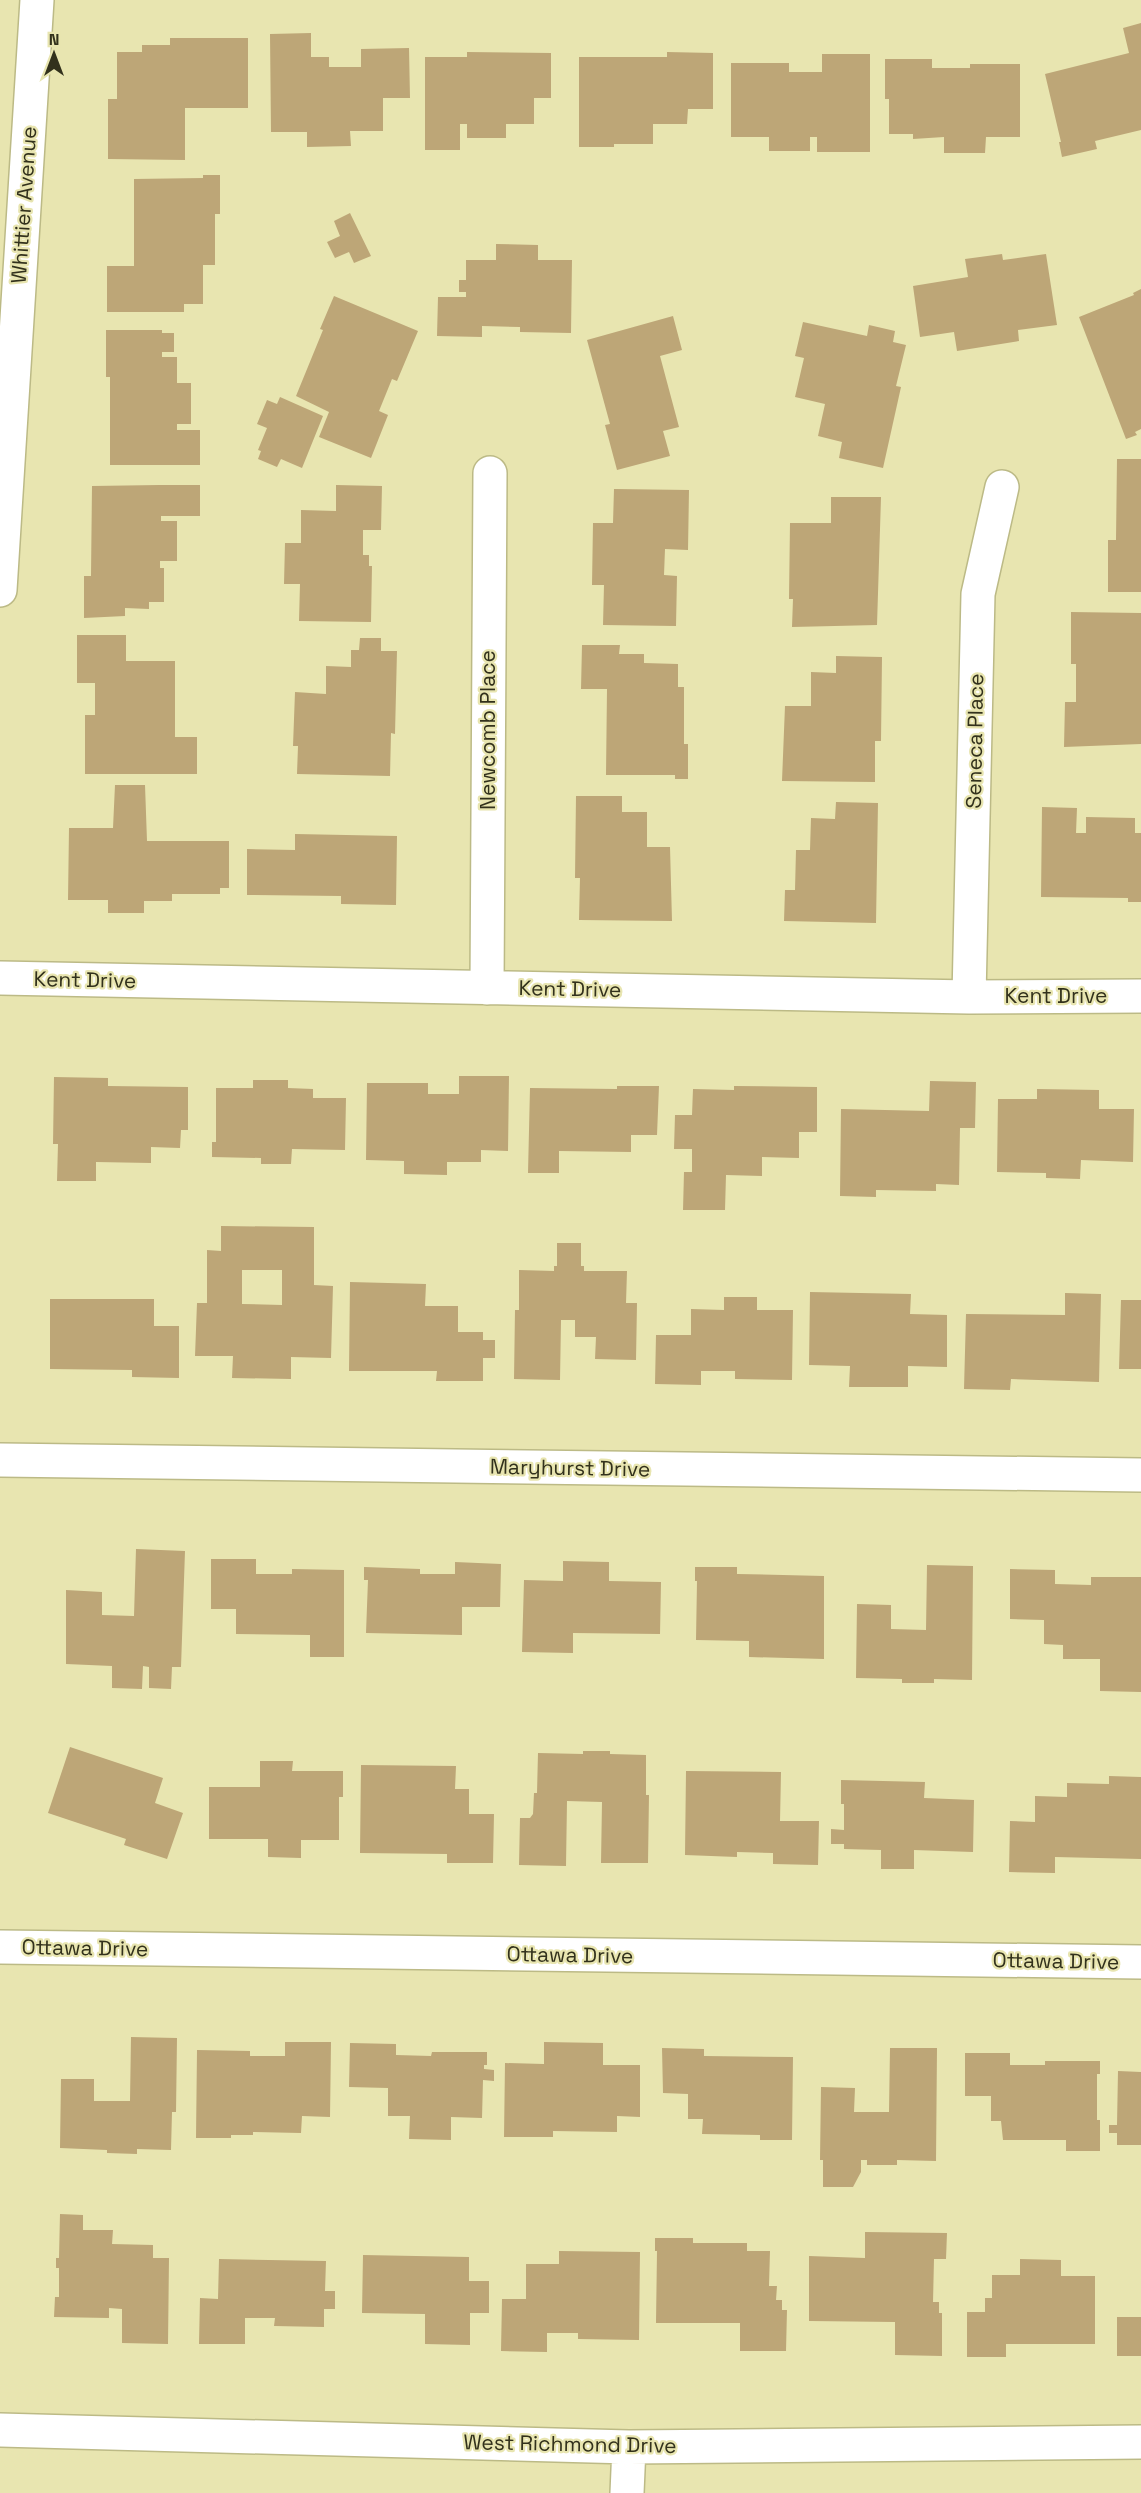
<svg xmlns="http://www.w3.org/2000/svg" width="1141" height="2493" font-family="'Space Grotesk',sans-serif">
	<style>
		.building { fill: #bda677; fill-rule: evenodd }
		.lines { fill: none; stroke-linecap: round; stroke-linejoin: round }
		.minor-casing { stroke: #bcba86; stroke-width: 36 }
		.minor { stroke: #fff; stroke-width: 33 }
		.labels { text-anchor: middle; stroke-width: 4.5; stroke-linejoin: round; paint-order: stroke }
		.street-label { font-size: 21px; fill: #32311c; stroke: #e8e5b0 }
	</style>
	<rect width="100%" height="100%" fill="#e8e5b0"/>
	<path class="building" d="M1141 23V130L1095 141 1097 149 1062 157 1059 142H1061L1045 74 1129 53 1123 28Z
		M311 33V57H329V67H361V49L409 48 410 98H383V131H350L351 146 307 147V132H271L270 34Z
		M170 38H248V108H185V160L108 159V99H117V52H142V45H170Z
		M467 52 551 53V98H534V124H506V138H467V124H460V150H425V57H467Z
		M667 52 713 53V109H688L687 124H653V144H614V147H579V57H667Z
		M822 54H870V152H817V137H810V151H769V137H731V63H789V72H822Z
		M885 59H932V68H970V64H1020V137H986L985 153H944V137L913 139V134H889V99H885Z
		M203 175H220V214H215V265H203V304H184V312H107V266H134V179L203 178Z
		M350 213 371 256 354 263 349 252 335 258 327 242 340 236 334 221Z
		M496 244 538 245V260H572L571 333 520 332V327L482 326V337L437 336 438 297H466V292H459V280H466V260H496Z
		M1002 254 1003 260 1046 254 1057 325 1018 330 1019 341 957 351 954 332 920 337 913 286 968 277 965 259Z
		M1141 289V429L1135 432 1137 435 1126 439 1079 317 1134 295 1133 293Z
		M334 296 418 331 397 381 392 379 379 411 388 415 371 458 319 437 329 412 296 396 323 330 320 329Z
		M673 316 682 350 660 356 679 427 663 431 670 456 617 470 605 425 610 424 587 340Z
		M803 322 867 336 869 325 895 331 893 342 906 345 896 386 901 387 883 468 839 458 842 442 818 436 825 404 795 397 804 358 795 356Z
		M106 330H162V333H174V352H162V357H177V383H191V424H177V430H200V465H110V377H106Z
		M280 397 323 416 302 468 281 459 277 467 258 459 261 451 258 450 267 428 257 424 267 400 277 404Z
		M1117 459H1141V592H1108V540H1116Z
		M159 485H200V516H161V521H177V561H160V568H164V602H149V609L125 608V616L84 618V576H91L92 486Z
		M336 485 382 486 381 530H363V555H369V566H372L371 622 299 621 300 584H284L285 543H301V510L336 511Z
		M614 489 689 490 688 550 665 549 664 575 677 576 676 626 603 625 604 585H592L593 523H613Z
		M831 497H881L877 625 792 627 793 599H789L790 523H831Z
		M1071 612 1141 613V744L1064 747 1065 702H1076V664H1071Z
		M77 635H126V661H175V737H197V774H85V715H95V683H77Z
		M360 638H381V651H397L395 734 391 733 390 776 297 774 298 746H293L295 692 326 694V666L351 667V650H359Z
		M582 645H620L619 654H644V663L678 664V687H684V744H688V779H675V775H606L607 689H581Z
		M836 656 882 657 881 741H875V782L782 781 785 706H811V672L836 673Z
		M115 785H145L147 841H229V888H220V894H172V901H144V913H108V900H68L69 828H113Z
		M576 796H622V812H647V847H670L672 921 579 920 580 878H575Z
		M836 802 878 803 876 923 784 921 785 890H795L796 850H810L811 818 835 819Z
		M1042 807 1077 808 1076 833H1086V817L1135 818V833H1141V902H1128V898L1041 897Z
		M295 834 397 836 396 905 341 904V896L247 895V849L295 850Z
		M459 1076H509L508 1151 481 1150V1162H447V1175L404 1174V1161L366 1160 367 1083H428V1094H459Z
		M54 1077 108 1078V1086L188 1087V1130H181L180 1148 151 1147V1163L96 1162V1181H57L58 1144H53Z
		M253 1080H288V1088L313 1089V1098H346L345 1150 292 1149 291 1164H261V1158L212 1157V1142H216V1088H253Z
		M930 1081 976 1082 975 1128H960L959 1185 936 1184V1191L876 1190V1197L840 1196 841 1109 929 1111Z
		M617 1086H659L657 1135H631V1152L559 1151V1173H528L530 1088 617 1089Z
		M734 1086 817 1087V1132H799V1158L762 1157V1176L726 1175 725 1210H683L684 1172H692V1149H674L675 1115H692L693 1089 734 1090Z
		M1037 1089 1099 1090V1109H1134L1133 1162 1081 1160 1080 1179 1046 1178V1173L997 1172 998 1099H1037Z
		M221 1226 314 1227V1285L333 1286 331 1358 291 1357V1379L232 1378 233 1356H195L197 1303H207V1250L221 1251ZM242 1270H282V1305L242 1304Z
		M557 1243H581V1266H584V1271H627L626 1303H637L636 1360 595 1359 596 1337H575V1320H561L560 1380 514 1379 515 1310H519V1270L554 1271V1266H557Z
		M350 1282 426 1284 425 1306H458V1332H483V1340H495V1358H483V1381H436L437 1371H349Z
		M810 1292 911 1294 910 1314 947 1315V1367L908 1366V1387H849L850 1366 809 1365Z
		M1065 1293 1101 1294 1099 1382 1011 1379 1010 1390 964 1389 966 1314 1065 1315Z
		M724 1297H757V1310H793L792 1380 735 1379V1371H701V1385L655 1384 656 1335H691V1309L724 1310Z
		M50 1299H154V1326H179V1378L132 1377V1370L50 1369Z
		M1121 1300H1141V1369H1119Z
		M136 1549 185 1551 181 1667H172L171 1689 149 1688V1667L143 1666 142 1689 112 1688V1666L66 1664V1590L102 1592V1615L134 1616Z
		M211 1559H256V1574H292V1569L344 1570V1657H310V1635L236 1634V1609H211Z
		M563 1561 609 1562V1581L661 1582 660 1634 573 1633V1653L522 1652 524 1580 563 1581Z
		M455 1562 501 1564 500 1607H462V1635L366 1633 368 1580H364V1567L420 1569V1574H455Z
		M927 1565 973 1566 972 1680 934 1679V1683H902V1679L856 1678 857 1604 891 1605V1629L926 1630Z
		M695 1567H737V1574L824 1576V1659L749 1657V1641L696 1640 697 1581H695Z
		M1010 1569 1055 1570V1584L1091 1585V1577H1141V1692L1100 1691V1659H1063V1645L1044 1644V1620L1010 1619Z
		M70 1747 163 1778 155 1803 183 1813 167 1859 124 1845 126 1839 48 1813Z
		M583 1751H610V1754L646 1755V1795H649L648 1863H601L602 1802 567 1801 566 1866 519 1865 520 1818H530L533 1814 534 1793H537L538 1753 583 1754Z
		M260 1761H293L292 1771H343V1797H339V1840H301V1858L268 1857V1839H209V1787H260Z
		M361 1765 456 1766 455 1789H469V1814H494L493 1863H447V1854L360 1853Z
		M686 1771 781 1772 780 1821H819L818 1865 773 1864V1853L737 1852V1857L685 1855Z
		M1109 1776 1141 1777V1859L1055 1857V1873L1009 1872 1010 1821 1035 1822V1796L1067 1797V1783L1109 1784Z
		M841 1780 925 1782 924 1798 974 1800 973 1852 914 1850V1869H881V1850L844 1849V1844H831V1829L844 1830V1804H841Z
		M131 2037 177 2038 176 2112H172L171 2150 137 2149V2154L107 2153V2150L60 2148 61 2079H94V2101H130Z
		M285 2042H331L330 2117 302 2116 301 2133 253 2132V2135H231V2138H196L197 2050 250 2051V2056H285Z
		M544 2042 603 2043V2065H640V2117L617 2116V2132L553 2131V2137H504L505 2063 544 2064Z
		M350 2043 396 2044V2055L431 2056 432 2052H487V2065H484V2069L494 2070V2081L483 2080 482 2118 451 2117V2140L409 2139 410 2116H388V2088L349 2087Z
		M662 2048 704 2049V2056L793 2057 792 2140H760V2135L702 2134 703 2119H688V2094L663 2093Z
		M890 2048H937L936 2161 897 2160V2165H867V2160H861V2172L853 2187H823V2160H820L821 2087 855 2088 854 2112H889Z
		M965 2053H1010V2065H1045V2061H1100V2074H1097V2120H1100V2151H1066V2140H1003L1001 2121H991V2096H965Z
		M1118 2071 1141 2072V2145H1117V2133H1109V2125H1117Z
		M60 2214 83 2215V2230H113L112 2244 153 2245V2258H169L168 2344 122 2343V2309L109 2308V2318L54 2317 55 2297H59V2268H56V2258H59Z
		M865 2232 947 2233 946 2259H934L933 2302H939V2313H942V2356L895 2355V2322L809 2321V2256L865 2258Z
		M655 2238H693V2243H747V2251H770L769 2286H777L776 2300H782V2310H787L786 2351H740V2323H656L657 2251H655Z
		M559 2251 640 2252 639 2340 578 2339V2333H547V2352L501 2351 502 2299H526V2264H559Z
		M363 2255 469 2257V2281H489V2313H470V2345L425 2344V2314L362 2313Z
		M219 2259 326 2261 325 2291H335V2309H324V2327L274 2326 275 2318H245V2344H199L200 2298 218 2299Z
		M1020 2259 1061 2260V2276H1095V2344H1006V2357H967V2312H985V2298H992V2275H1020Z
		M1117 2317H1141V2356H1117Z"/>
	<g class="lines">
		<defs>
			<path id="minor" d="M0 590 37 0
				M0 978 969 997 1141 996
				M487 988 490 473
				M969 997 978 594 1002 487
				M0 1460 1141 1475
				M0 1947 1141 1962
				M0 2430 629 2447 1141 2442
				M627 2493 629 2447"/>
		</defs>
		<use href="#minor" class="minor-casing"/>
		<use href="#minor" class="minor"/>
	</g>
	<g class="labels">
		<g class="street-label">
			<text transform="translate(24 205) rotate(-86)" y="7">Whittier Avenue</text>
			<text transform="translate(488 730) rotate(-90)" y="7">Newcomb Place</text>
			<text transform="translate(975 741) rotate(-89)" y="7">Seneca Place</text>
			<text transform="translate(85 980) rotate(1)" y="7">Kent Drive</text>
			<text transform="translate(570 989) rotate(1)" y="7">Kent Drive</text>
			<text x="1056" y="1003">Kent Drive</text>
			<text transform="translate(570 1468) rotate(1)" y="7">Maryhurst Drive</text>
			<text transform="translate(85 1948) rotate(1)" y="7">Ottawa Drive</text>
			<text transform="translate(570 1955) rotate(1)" y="7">Ottawa Drive</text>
			<text transform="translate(1056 1961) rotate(1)" y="7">Ottawa Drive</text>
			<text transform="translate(570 2444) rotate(1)" y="7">West Richmond Drive</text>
		</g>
	</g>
	<g transform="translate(54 54)" stroke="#e8e5b0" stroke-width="4.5" paint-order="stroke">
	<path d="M0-4.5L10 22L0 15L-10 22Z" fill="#32311c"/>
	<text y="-9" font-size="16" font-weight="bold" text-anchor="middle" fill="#32311c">N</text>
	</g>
</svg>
